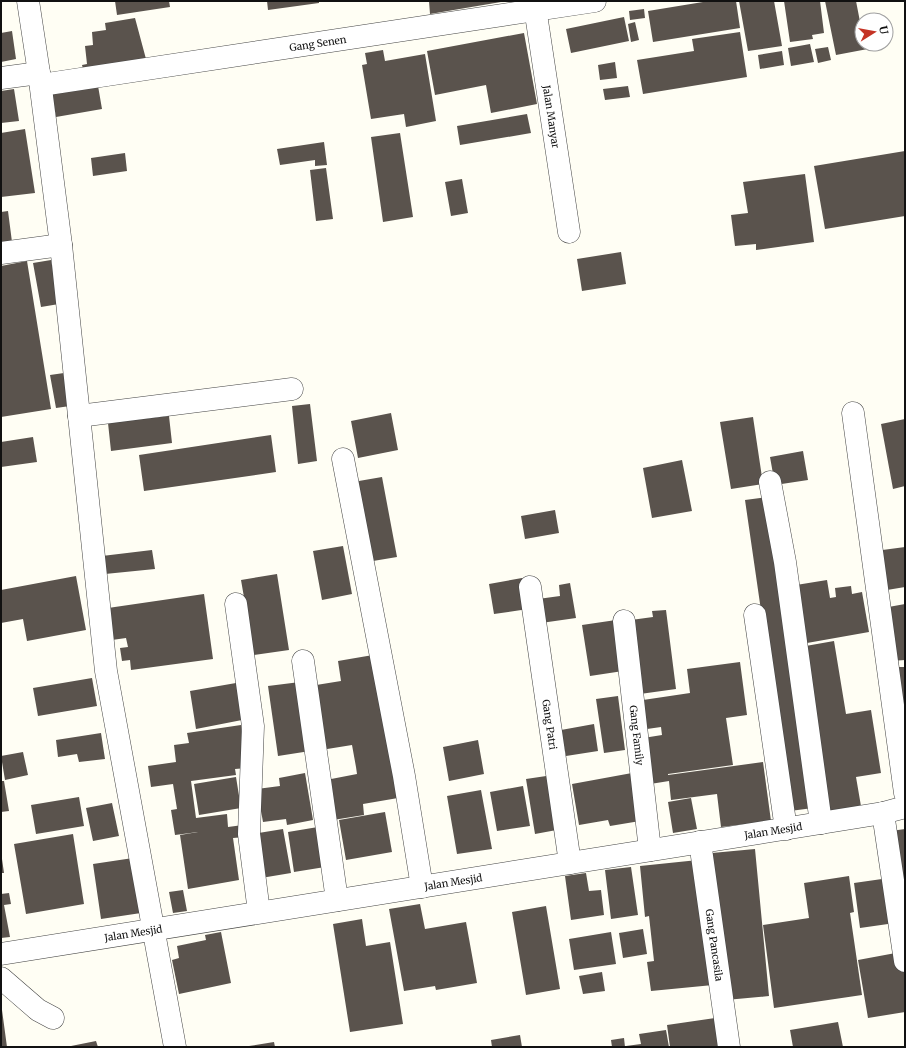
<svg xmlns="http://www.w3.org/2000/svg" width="906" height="1048" font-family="Merriweather,serif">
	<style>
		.building { fill: #5a534d }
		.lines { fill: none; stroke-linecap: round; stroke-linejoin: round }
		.minor-casing { stroke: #444; stroke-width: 23 }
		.minor { stroke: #fff; stroke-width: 22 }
		.labels { text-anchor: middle; stroke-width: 4; stroke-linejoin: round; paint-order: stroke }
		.street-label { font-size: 10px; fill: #111; stroke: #fff }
	</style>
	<rect width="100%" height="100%" fill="#fffef4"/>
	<path class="building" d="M115 1H169L170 7 117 15Z
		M267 1H319V3L268 10Z
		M429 1H501V2L430 14Z
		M709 1H736L740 28 653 42 648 11Z
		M739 1H774L782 46 748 51Z
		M784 1H820L824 33 812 35 813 39 790 42Z
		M825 1H856L862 32V44H873V48L836 55Z
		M644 9 645 18 630 20 629 11Z
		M624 17 629 41 571 53 566 29Z
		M135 18 146 59 83 69 82 65 87 64 85 46 93 45 92 32 106 30 105 23Z
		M635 22 639 40 631 42 628 24Z
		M12 31 16 59 1 62V33Z
		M740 32 747 77 643 94 637 60 694 51 692 39Z
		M524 33 537 104 491 113 486 85 435 95 427 51Z
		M810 44 814 62 791 66 788 48Z
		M828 47 831 60 818 63 815 49Z
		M383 50 385 61 425 54 436 121 406 127 404 114 371 119 362 65 367 64 365 53Z
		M782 51 784 65 760 69 758 55Z
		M615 62 617 78 600 80 598 65Z
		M97 80 102 109 56 117 51 88Z
		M628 86 630 97 605 100 603 89Z
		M14 89 19 121 1 123V91Z
		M527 114 531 133 460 145 457 126Z
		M25 129 35 193 1 197V133Z
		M400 133 413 217 383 222 371 137Z
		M324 142 327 165 315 166V160L280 165 277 149Z
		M905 151V216L825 229 814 166Z
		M125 153 127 171 93 176 91 158Z
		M326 168 333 219 316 221 310 170Z
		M805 174 814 242 756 250V244L735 246 731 215 748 213 743 182Z
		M462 179 468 213 451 216 445 182Z
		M8 211 12 242 1 243V212Z
		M621 252 626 284 582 291 577 259Z
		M51 260 59 304 41 307 33 263Z
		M27 261 51 409 1 417V266Z
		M64 373 70 406 56 408 50 375Z
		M310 404 317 461 298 464 292 406Z
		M391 413 398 450 358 458 351 421Z
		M169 416 172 443 111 451 108 423Z
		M753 417 763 484 731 489 720 422Z
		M905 419V486L893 489 881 424Z
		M271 435 276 472 144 491 139 455Z
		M33 437 37 462 1 467V442Z
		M803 451 808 480 775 485 770 457Z
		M682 460 692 511 652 518 643 468Z
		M382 477 397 557 367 562 353 482Z
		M768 497 813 808 790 811 745 500Z
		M555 510 559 533 525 539 521 516Z
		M343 546 352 594 322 600 313 551Z
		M905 547V587L881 591 875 551Z
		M152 550 155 569 105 574 102 556Z
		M277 574 289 650 254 655 241 580Z
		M76 576 86 630 27 641 23 619 1 623V590Z
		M522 578 528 609 494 614 489 584Z
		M827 580 830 598 836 597 835 588 851 586 852 594 862 592 869 632 807 643 790 586Z
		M570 583 576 618 541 623 538 599 560 596 559 585Z
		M204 594 213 659 131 670 130 660 122 661 120 648 128 647 126 638 112 640 108 608Z
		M905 604V660L891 661 883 608Z
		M666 610 676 689 640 694 631 620 653 617 652 611Z
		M616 620 623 671 590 676 582 625Z
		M834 641 846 714 871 710 881 773 856 777 862 812 824 818 800 647Z
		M373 655 398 798 363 804 364 815 333 820 326 780 357 774 356 767 352 745 321 750 310 686 341 681 338 661Z
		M740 662 747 715 726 718 733 765 668 774V775L763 762 771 821 721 827 717 794 671 800 669 781 644 785 637 739 662 735 661 727 647 729 643 700 690 693 687 669Z
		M892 667H905V700H898Z
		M92 678 97 706 38 716 33 688Z
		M300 682 310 751 278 756 268 686Z
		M236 683 242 720 196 729 190 691Z
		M618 696 625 750 604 753 596 699Z
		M594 724 598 751 566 756 561 730Z
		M241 725 247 768 235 769 236 775 191 781 196 818 227 814 228 827 243 825 245 837 233 838 239 880 188 889 180 835 198 832 175 835 171 810 177 809 173 784 151 787 148 766 176 762 174 745 189 743 187 733Z
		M101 733 105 759 79 762 77 754 58 757 56 740Z
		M478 740 484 774 449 781 443 747Z
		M23 752 28 775 5 780 1 756Z
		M305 773 313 820 287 825 286 819 263 822 257 789 280 786 279 778Z
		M632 773 640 821 610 826 608 820 579 825 572 784Z
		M553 775 562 829 535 834 526 779Z
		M236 777 241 808 199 815 194 784Z
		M1 781H4L9 811 1 812Z
		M523 786 530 826 497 831 490 792Z
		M481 790 492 849 457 854 447 796Z
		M79 797 84 826 36 834 31 805Z
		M691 798 697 829 673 833 668 802Z
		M112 803 119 836 93 841 86 808Z
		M385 812 392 852 346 860 339 820Z
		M318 827 325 867 294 872 288 832Z
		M283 829 291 873 261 878 253 834Z
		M905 829V903L891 831Z
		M73 834 84 904 26 914 14 844Z
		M755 849 769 996 726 1000 712 853Z
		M133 858 141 913 101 919 93 864Z
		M1 859H2L4 873H1Z
		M698 860 713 985 651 991 647 962 654 961 649 916 645 917 640 866Z
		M631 867 638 915 611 919 605 870Z
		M586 873 589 891 601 890 604 915 571 920 565 876Z
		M849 876 854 912 850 913 862 995 774 1008 763 925 809 918 804 883Z
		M889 878 895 923 860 928 854 883Z
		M183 890 187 911 173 913 169 892Z
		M9 893 11 904 4 905 10 937 1 938V894Z
		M420 904 425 929 466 922 477 983 436 990 435 986 404 991 389 909Z
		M546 906 560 989 526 995 512 912Z
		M362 919 366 946 390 942 403 1024 350 1032 333 924Z
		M643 929 647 954 623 958 619 933Z
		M221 932 231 983 179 994 172 960 179 958 177 946 206 940 205 935Z
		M611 932 616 964 574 970 569 939Z
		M901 952 905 975V1012L868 1018 858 960Z
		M602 972 605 991 583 994 579 976Z
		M1 1010H2L7 1047H1Z
		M722 1017 726 1047H670L667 1025Z
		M838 1022 843 1047H793L790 1030Z
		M666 1030 669 1047H626V1046L641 1044 639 1034Z
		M520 1035 522 1047H492L491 1040Z
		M624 1038 625 1047H612L611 1040Z
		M96 1041 98 1047H71V1046Z
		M274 1042 275 1047H249V1046Z"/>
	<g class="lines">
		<defs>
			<g id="minor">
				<path d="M28 1 39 73 61 245 106 671 175 1047"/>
				<path id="s1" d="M534 1 569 232"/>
				<path d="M1 78 39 73"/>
				<path id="s2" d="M41 85 595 1"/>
				<path d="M1 253 61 245"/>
				<path d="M853 413 905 793"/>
				<path d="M79 416 292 389"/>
				<path d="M343 459 404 776 422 887"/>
				<path d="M770 482 785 562 821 823"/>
				<path id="s3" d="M530 587 570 863"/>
				<path d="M236 604 253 726 249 834 259 912"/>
				<path d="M755 615 786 829"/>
				<path id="s4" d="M624 621 650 850"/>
				<path d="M303 661 337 900"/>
				<path d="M883 813 905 961"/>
				<path id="s5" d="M700 842 729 1047"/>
				<path id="s6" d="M1 954 883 813 905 807"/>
				<path d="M1 978 38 1010 53 1018"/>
			</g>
		</defs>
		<use href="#minor" class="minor-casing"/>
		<use href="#minor" class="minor"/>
	</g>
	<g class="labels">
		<g class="street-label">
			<text dy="4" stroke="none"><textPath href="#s2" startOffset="280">Gang Senen</textPath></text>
			<text dy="4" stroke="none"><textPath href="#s1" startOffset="117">Jalan Manyar</textPath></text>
			<text dy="4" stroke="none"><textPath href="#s3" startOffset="139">Gang Patri</textPath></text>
			<text dy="4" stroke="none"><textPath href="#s4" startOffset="115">Gang Family</textPath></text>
			<text dy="4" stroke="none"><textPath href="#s6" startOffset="782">Jalan Mesjid</textPath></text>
			<text dy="4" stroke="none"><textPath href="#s6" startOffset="458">Jalan Mesjid</textPath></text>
			<text dy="4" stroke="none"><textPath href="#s6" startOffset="134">Jalan Mesjid</textPath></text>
			<text dy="4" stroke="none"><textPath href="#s5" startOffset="104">Gang Pancasila</textPath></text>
		</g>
	</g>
	<rect width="906" height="1048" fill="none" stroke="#111111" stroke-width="4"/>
	<g transform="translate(874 32) rotate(79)"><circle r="19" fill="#ffffff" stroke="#a0a0a0"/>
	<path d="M0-3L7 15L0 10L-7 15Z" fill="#c43325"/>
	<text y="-6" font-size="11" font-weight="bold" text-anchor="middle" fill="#111111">U</text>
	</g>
</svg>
